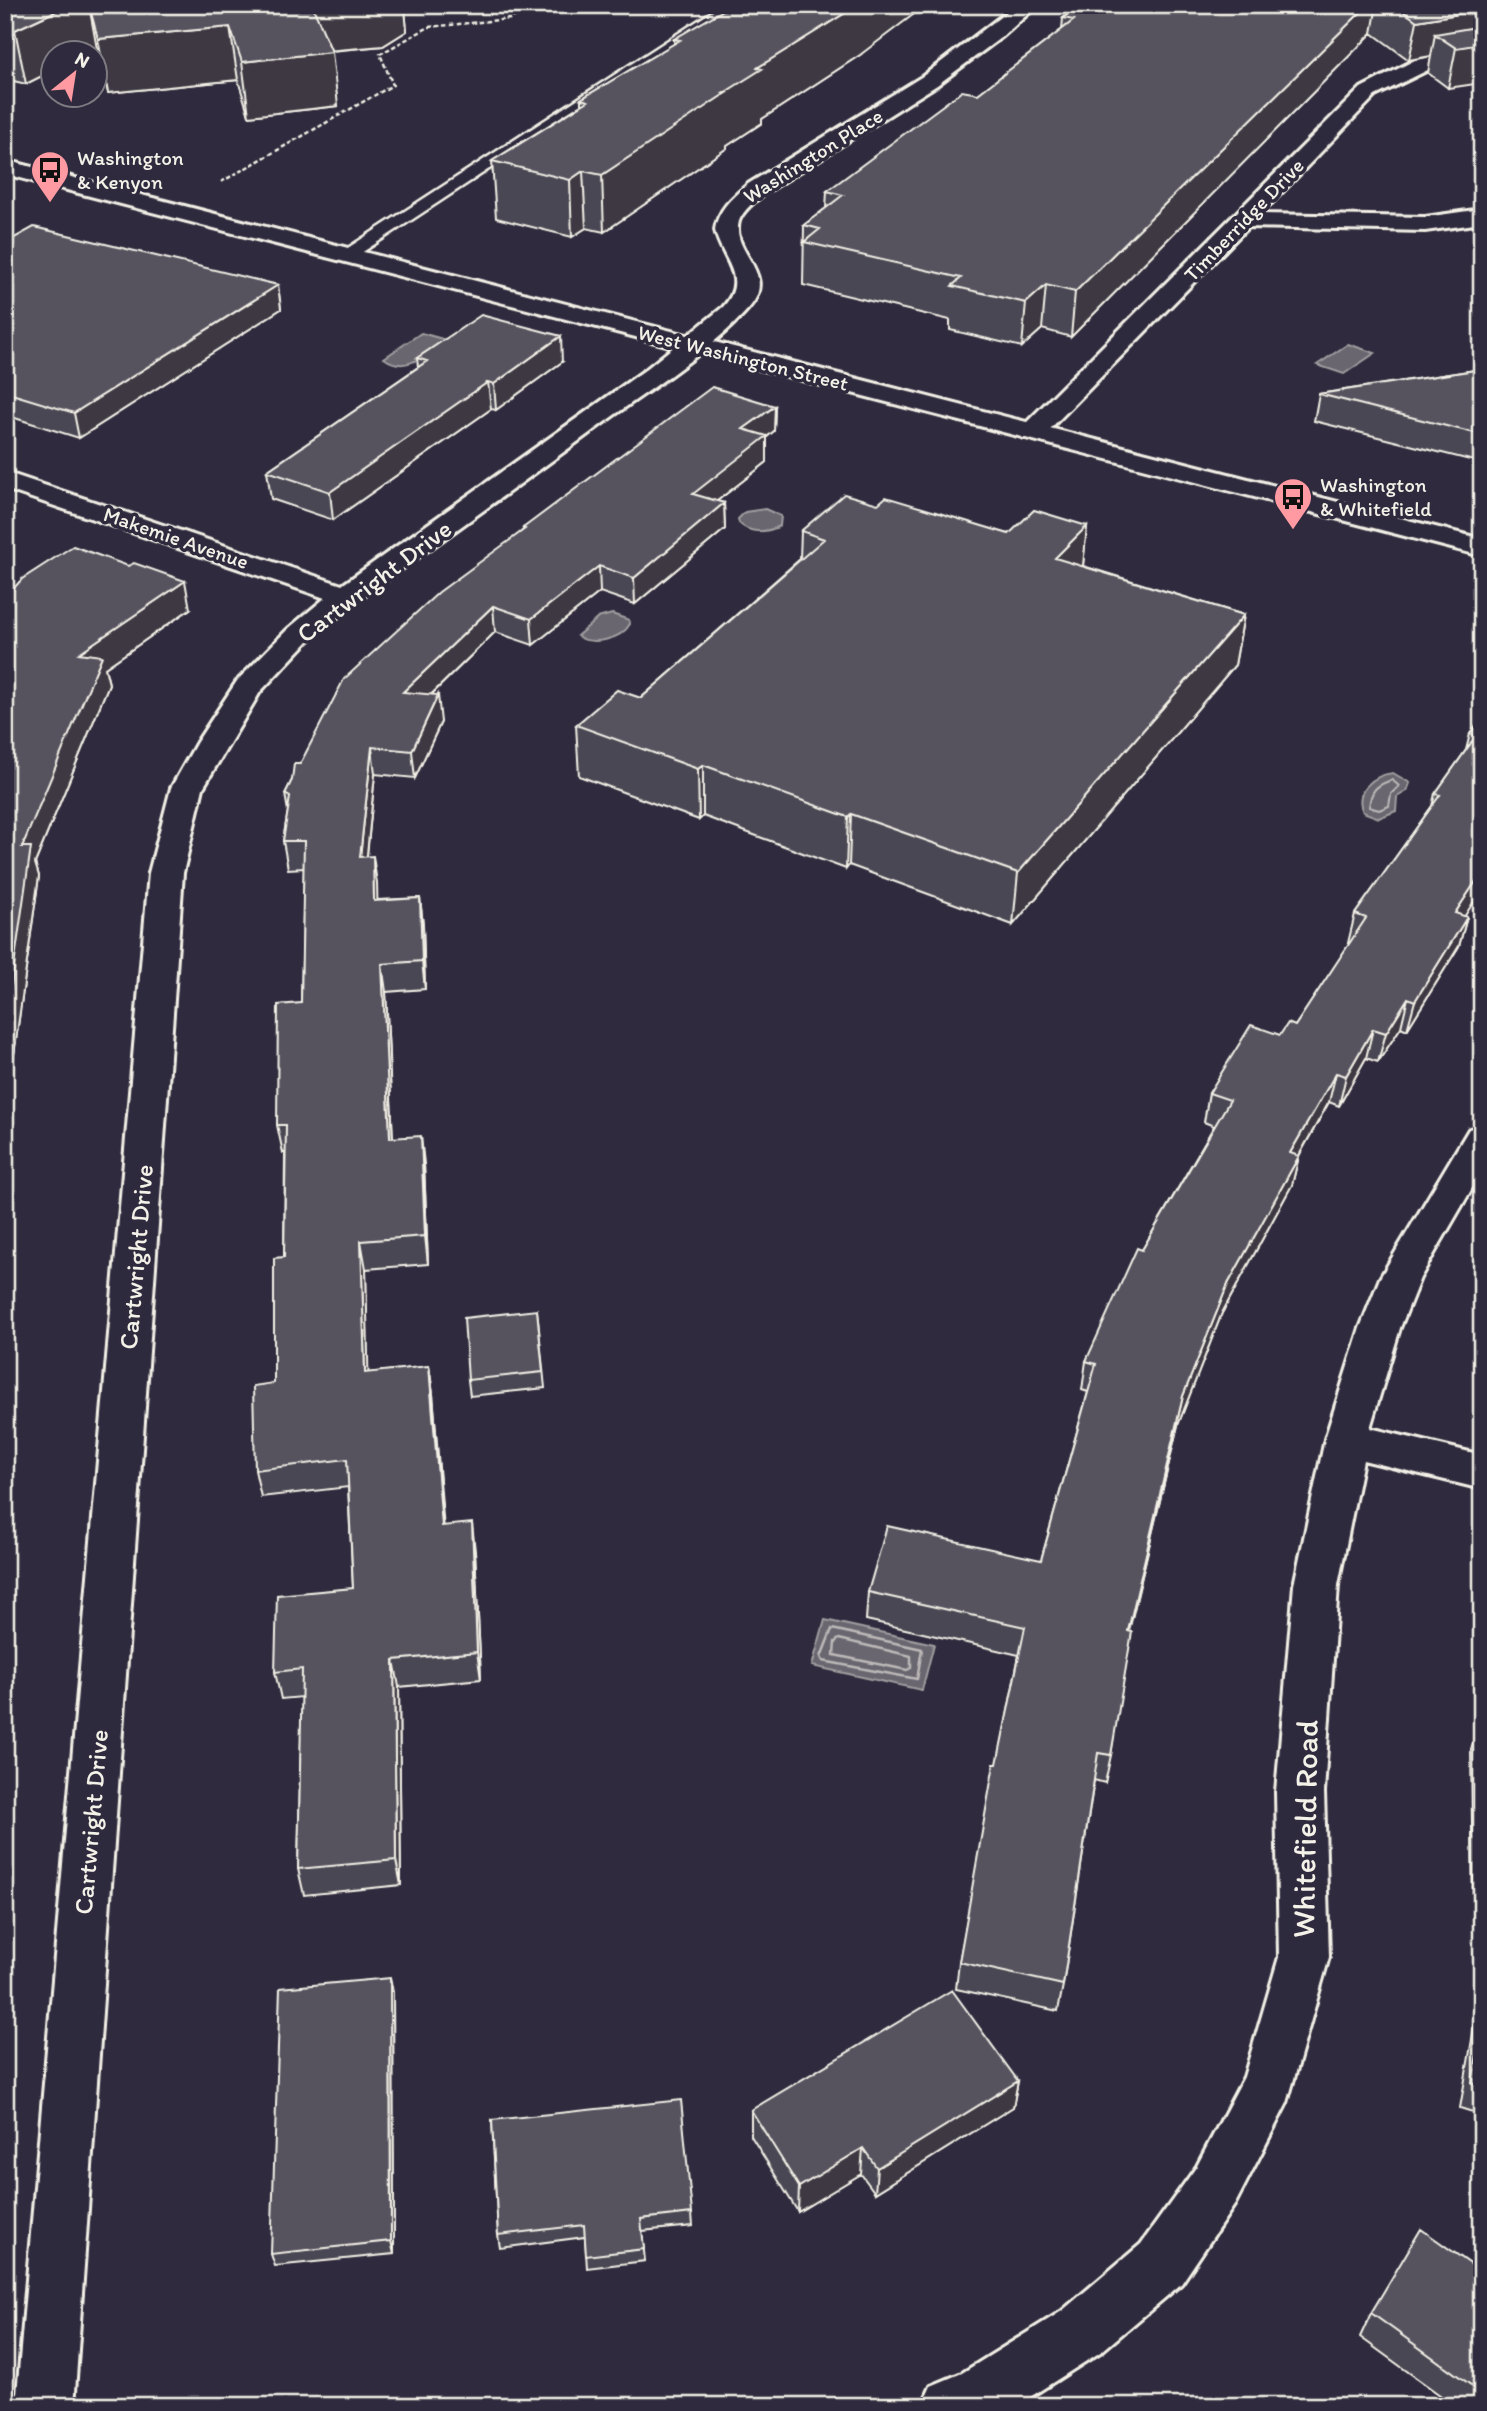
<svg xmlns="http://www.w3.org/2000/svg" width="1487" height="2411" font-family="Itim,sans-serif">
	<style>
		.water { fill: #6a6670; stroke: #a19ea0; stroke-width: 2 }
		.lines { fill: none; stroke-linecap: round; stroke-linejoin: round }
		.shore-far1 { stroke: #bdb9b8; stroke-width: 2 }
		.shore { stroke: #bdb9b8; stroke-width: 2.5 }
		.service-casing { stroke: #f4f1e8; stroke-width: 5 }
		.minor-casing { stroke: #f4f1e8; stroke-width: 6 }
		.tertiary-casing { stroke: #f4f1e8; stroke-width: 6 }
		.path { stroke: #f4f1e8; stroke-width: 2.5; stroke-dasharray: 4.5 2.5; stroke-linecap: butt }
		.service { fill: #2f2a3d; fill-rule: evenodd }
		.minor { fill: #2f2a3d; fill-rule: evenodd }
		.tertiary { fill: #2f2a3d; fill-rule: evenodd }
		.wall { fill: #4a4752; stroke: #f4f1e8; stroke-width: 2 }
		.shaded-wall { fill: #3c3942; stroke: #f4f1e8; stroke-width: 2 }
		.building { fill: #56525f; stroke: #f4f1e8; stroke-width: 2 }
		.labels { text-anchor: middle; stroke-width: 7; stroke-linejoin: round; paint-order: stroke }
		.far-street-label { font-size: 21px; fill: #f4f1e8; stroke: #2f2a3d }
		.far-poi-label { font-size: 21px; fill: #f4f1e8; stroke: #2f2a3d; text-anchor: start }
		.street-label { font-size: 26px; fill: #f4f1e8; stroke: #2f2a3d }
		.near-street-label { font-size: 32px; fill: #f4f1e8; stroke: #2f2a3d }
	</style>
	<rect width="100%" height="100%" fill="#2f2a3d"/>
	<filter id="ink" filterUnits="userSpaceOnUse"><feTurbulence type="fractalNoise" baseFrequency=".0143" numOctaves="2"/><feDisplacementMap in="SourceGraphic" scale="14" xChannelSelector="R" yChannelSelector="G"/><feConvolveMatrix kernelMatrix="1 2 1 2 8 2 1 2 1" color-interpolation-filters="sRGB"/></filter>
	<g filter="url(#ink)">
		<path class="water" d="M421 333 446 340C427 353 407 375 384 358Z
			M1348 344 1375 353 1344 374 1317 365Z
			M765 509 781 516 780 526C766 533 750 534 739 523L738 519 745 512Z
			M612 614 629 620 630 624C621 640 592 646 577 636L598 618Z
			M1393 773 1410 783 1407 791 1397 797 1396 811 1379 818 1363 812C1353 791 1374 775 1393 773Z
			M825 1620 934 1644 922 1690 812 1666Z"/>
		<g class="lines">
			<path class="shore-far1" d="M1392 780 1399 786 1391 794 1389 806 1379 810 1369 807C1371 790 1376 785 1392 780Z"/>
			<path class="shore" d="M832 1629 922 1649 917 1679 823 1661 821 1657Z
				M839 1639 911 1656V1668L907 1670 834 1655 835 1642Z"/>
			<defs>
				<path id="service" d="M722 5H739L352 259 346 260 337 255Z"/>
				<path id="minor" d="M1016 5H1038L1003 36 937 85 764 194C755 201 743 210 739 221 730 254 780 273 748 309 714 348 649 390 606 421 523 482 440 542 356 602L308 641 260 692 203 788 183 873 74 2406H16L149 873 171 788 197 742 237 681 288 629 325 598 5 489V472L342 585 645 370 723 307C750 278 721 259 715 230 718 209 733 197 748 184L923 76Z
					M1482 49V61L1430 69 1375 96 1261 214 1425 217 1482 209V223L1425 231 1248 227 1041 438H1023L1019 432 1023 426 1361 88 1415 60Z
					M1482 1125V1171L1420 1278 1400 1328 1370 1428 1482 1455V1489L1363 1460 1338 1585 1324 1792 1329 1957 1287 2103 1235 2204 1181 2284 1102 2351 1016 2406H922L931 2386 962 2373 1062 2311 1141 2244 1197 2166 1244 2077 1279 1957 1276 1792 1294 1585 1325 1439 1360 1328 1380 1278 1469 1129Z"/>
				<path id="tertiary" d="M5 160 1482 539V556L5 174Z"/>
			</defs>
			<use href="#service" class="service-casing"/>
			<use href="#minor" class="minor-casing"/>
			<use href="#tertiary" class="tertiary-casing"/>
			<path class="path" d="M221 182 393 85 380 54 429 27 510 19 535 5"/>
			<use href="#service" class="service"/>
			<use href="#minor" class="minor"/>
			<use href="#tertiary" class="tertiary"/>
		</g>
		<path class="wall" d="M5 5H445L405 9 407 31 383 46 331 51 338 106 249 116 238 80 108 93 97 49 89 52H52V71L26 84 5 79Z
			M1080 5H1482L1448 88 1428 73 1431 56 1409 60 1372 33 1071 337 1042 329 1022 347 950 330V320L803 285 804 225 826 208 827 191 978 94 1062 30 1063 18Z
			M674 39 860 55 762 119V123L727 146V148L604 232 586 228 572 237 496 218 492 161 581 105V99L674 44Z
			M5 243 278 285 281 309 79 438 5 415Z
			M417 358 562 362 496 410 491 409 333 520 271 499 267 471 418 367Z
			M1482 369V463L1314 421 1319 394Z
			M775 406 774 431 767 437V462L717 501 724 503 725 529 635 604 600 592 533 645 495 632 431 695 441 722 415 778 375 774 367 856 377 883V900L420 898 423 925 425 989 386 992 393 1138 424 1164 428 1264 366 1269 368 1373 429 1366 433 1394 443 1526 475 1551 481 1679 399 1687 401 1885 304 1895 298 1869 302 1697 281 1699 275 1672 353 1588 348 1487 261 1497 255 1470 274 1383 284 1257 285 1153H283L277 1125 301 1003 304 868 288 869 283 841 288 811 285 794 300 764 523 530V528Z
			M878 504 1009 534 1087 526 1083 566 1244 615 1235 665 1013 925 849 865 846 869 703 816 699 820 579 776 576 725 641 698 800 559 801 531Z
			M5 598 190 609 105 668 109 684 35 863 39 876 11 1076H5Z
			M1482 717V889L1464 916 1467 917 1459 946 1407 1030 1401 1027 1378 1062 1366 1058 1339 1106 1329 1102 1299 1156 1292 1185 1222 1313 1178 1425 1129 1631 1111 1755 1105 1783 1094 1780 1063 1985 1058 2011 956 1989 959 1962 1019 1655 866 1620 868 1592 1041 1560 1088 1392 1082 1390 1086 1361 1142 1250 1214 1126 1204 1122 1209 1093 1280 1035 1295 1026 1350 943H1348L1355 914 1432 806 1435 794 1466 750 1470 734Z
			M537 1310 545 1388 470 1396 468 1380Z
			M1481 1722H1482V1897L1473 1895 1471 1749Z
			M1482 1982V2115L1460 2108Z
			M393 1992 394 2254 275 2266 271 2254Z
			M1018 2081 1013 2107 875 2193 861 2174 798 2212 751 2136V2110Z
			M492 2120 692 2213 693 2226 642 2231 645 2261 587 2268 585 2237 500 2248 498 2235Z
			M1482 2248V2406H1455L1360 2337 1371 2313 1472 2265Z"/>
		<path class="shaded-wall" d="M69 5H89L97 49 89 52H52V71L26 84 15 30Z
			M310 5H445L405 9 407 31 383 46 315 52Z
			M858 5H926L860 55 762 119V123L727 146V148L604 232 602 175 724 93 757 68Z
			M1368 5H1377L1372 33 1071 337 1075 292Z
			M1482 10V83L1448 88 1456 48 1435 34 1431 56 1409 60 1417 21Z
			M230 27 238 80 108 93 98 39Z
			M332 52 338 106 249 116 242 62Z
			M583 171 586 228 572 237 570 180Z
			M278 285 281 309 79 438 74 413Z
			M1046 285 1042 329 1022 347 1026 303Z
			M561 336 562 362 496 410 494 384Z
			M488 382 491 409 333 520 330 492Z
			M775 406 774 431 767 437V462L694 519 693 494 743 429Z
			M724 503 725 529 635 604 634 578Z
			M1087 526 1082 575 1055 558Z
			M599 566 600 592 533 645 531 619Z
			M185 581 190 609 105 668 109 684 35 863 39 876 11 1076 5 1055V1029L22 847 79 653Z
			M493 606 495 632 406 719 403 692Z
			M1244 615 1235 665 1013 925 1018 873Z
			M438 695 441 722 415 778 412 751Z
			M372 747 375 774 364 884 360 857Z
			M703 765V816L699 820 698 769Z
			M851 814 849 865 846 869 848 817Z
			M373 856 377 883 378 928 374 901Z
			M1482 872V889L1448 942 1455 913Z
			M420 898 423 925 425 989 422 961Z
			M1467 917 1459 946 1407 1030 1415 1001Z
			M382 964 386 992 394 1166 390 1138Z
			M1408 998 1401 1027 1378 1062 1386 1033Z
			M1373 1029 1366 1058 1339 1106 1346 1076Z
			M1336 1073 1329 1102 1284 1182 1290 1153Z
			M421 1136 424 1164 428 1264 425 1236Z
			M1299 1156 1292 1185 1222 1313 1178 1425 1122 1659 1128 1631 1183 1396 1228 1284Z
			M361 1241 366 1269 369 1401 365 1373Z
			M429 1366 433 1394 446 1554 442 1526Z
			M472 1523 475 1551 481 1679 477 1652Z
			M394 1660 399 1687 401 1885 396 1860Z
			M390 1978 393 1992 394 2254 391 2241Z
			M1018 2081 1013 2107 875 2193 877 2168Z
			M863 2148 861 2174 798 2212 799 2187Z"/>
		<path class="building" d="M5 5H69L15 30 5 28Z
			M89 5H312L332 52 242 62 230 27 98 39Z
			M732 5H858L757 68 762 69 724 93H726L602 175 583 171 570 180 492 161 588 101 581 99 680 40 674 39Z
			M1080 5H1368L1075 292 1046 285 1026 303 952 286 961 278 804 242 820 229 804 225 843 195 827 191 962 91 978 94 1074 20 1063 18Z
			M1394 5H1482V10L1417 21Z
			M1482 26V44L1456 48 1435 34Z
			M34 227 278 285 74 413 5 392V243Z
			M481 315 561 336 494 384 488 382 330 492 267 471 427 361 417 358Z
			M1482 369V435L1319 394Z
			M712 387 775 406 743 429 767 436 693 494 724 503 634 578 599 566 531 619 493 606 403 692 438 695 412 751 372 747 360 857 373 856 374 901 420 898 422 961 382 964 390 1138 421 1136 425 1236 361 1241 365 1373 429 1366 442 1526 472 1523 477 1652 394 1660 396 1860 298 1869 302 1669 275 1672 277 1595 353 1588 347 1459 255 1470 253 1386 274 1383V1258L284 1257 286 1125H277L278 1005 301 1003 304 841H283L290 797 285 794 292 780 294 764H300L344 679 439 592 525 529 523 528Z
			M844 494 878 504 886 497 1009 534 1034 510 1087 526 1055 558 1244 615 1018 873 851 814 848 817 703 765 698 769 576 725 617 690 641 698 824 539 801 531Z
			M73 546 128 566 134 563 185 581 79 653 102 656 22 847H31L5 1029V598L22 579Z
			M1482 717V872L1455 913 1467 917 1415 1001 1408 998 1386 1033 1373 1029 1346 1076 1336 1073 1290 1153 1299 1156 1228 1284 1183 1396 1128 1631 1132 1632 1111 1755 1098 1753 1063 1985 959 1962 994 1764H997L1025 1627 868 1592 887 1526 1041 1560 1096 1364 1086 1361 1137 1248 1142 1250 1230 1100 1209 1093 1251 1025 1280 1035 1288 1023 1295 1026 1366 918 1355 914 1440 795 1435 794 1476 736 1470 734Z
			M537 1310 543 1372 468 1380 464 1318Z
			M390 1978 391 2241 271 2254 280 1988Z
			M952 1990 1018 2081 877 2168 863 2148 799 2187 751 2110Z
			M1482 2025V2086L1472 2083Z
			M681 2100 692 2213 641 2219 644 2249 586 2256 584 2225 498 2235 492 2120Z
			M1421 2229 1472 2265 1482 2248V2393L1371 2313Z"/>
	</g>
	<defs>
		<symbol id="bus-pin" viewBox="-11 -11 22 30"><path d="M0 17L-7.5 6A9.5 9.5 0 1 1 7.5 6Z" fill="#ff9aa2" stroke="#2f2a3d"/><path d="M-5-6H5V4H4V6H2V4H-2V6H-4V4H-5ZM-3.5-4V0h7V-4ZM-3.5 1.2v1.5H-2V1.2ZM2 1.2v1.5H3.5V1.2Z" fill="#111"/></symbol>
	</defs>
	<g fill-rule="evenodd">
		<use href="#bus-pin" x="28" y="148" width="44" height="60"/>
		<use href="#bus-pin" x="1271" y="475" width="44" height="60"/>
	</g>
	<g class="labels">
		<g class="far-street-label">
			<text transform="translate(813 156) rotate(-32)" y="7">Washington Place</text>
			<text transform="translate(1244 220) rotate(-46)" y="7">Timberridge Drive</text>
			<text transform="translate(743 358) rotate(14)" y="7">West Washington Street</text>
			<text transform="translate(176 538) rotate(19)" y="7">Makemie Avenue</text>
		</g>
		<g class="far-poi-label">
			<text x="77" y="165">Washington<tspan x="77" dy="24">&amp; Kenyon</tspan></text>
			<text x="1320" y="492">Washington<tspan x="1320" dy="24">&amp; Whitefield</tspan></text>
		</g>
		<g class="street-label">
			<text transform="translate(374 581) rotate(-37)" y="9">Cartwright Drive</text>
			<text transform="translate(136 1257) rotate(-85)" y="9">Cartwright Drive</text>
			<text transform="translate(91 1822) rotate(-85)" y="9">Cartwright Drive</text>
		</g>
		<g class="near-street-label">
			<text transform="translate(1305 1829) rotate(-89)" y="11">Whitefield Road</text>
		</g>
	</g>
	<rect width="1487" height="2411" fill="none" stroke="#2f2a3d" stroke-width="28"/>
	<rect x="14" y="14" width="1459" height="2383" fill="none" stroke="#f4f1e8" stroke-width="2.5" filter="url(#ink)"/>
	<g transform="translate(74 74) rotate(30)"><circle r="33" fill="#2f2a3d" stroke="#7e7a81" stroke-width="2"/>
	<path d="M0-5L12 26L0 18L-12 26Z" fill="#ff9aa2"/>
	<text y="-10" font-size="19" font-weight="bold" text-anchor="middle" fill="#f4f1e8">N</text>
	</g>
</svg>
